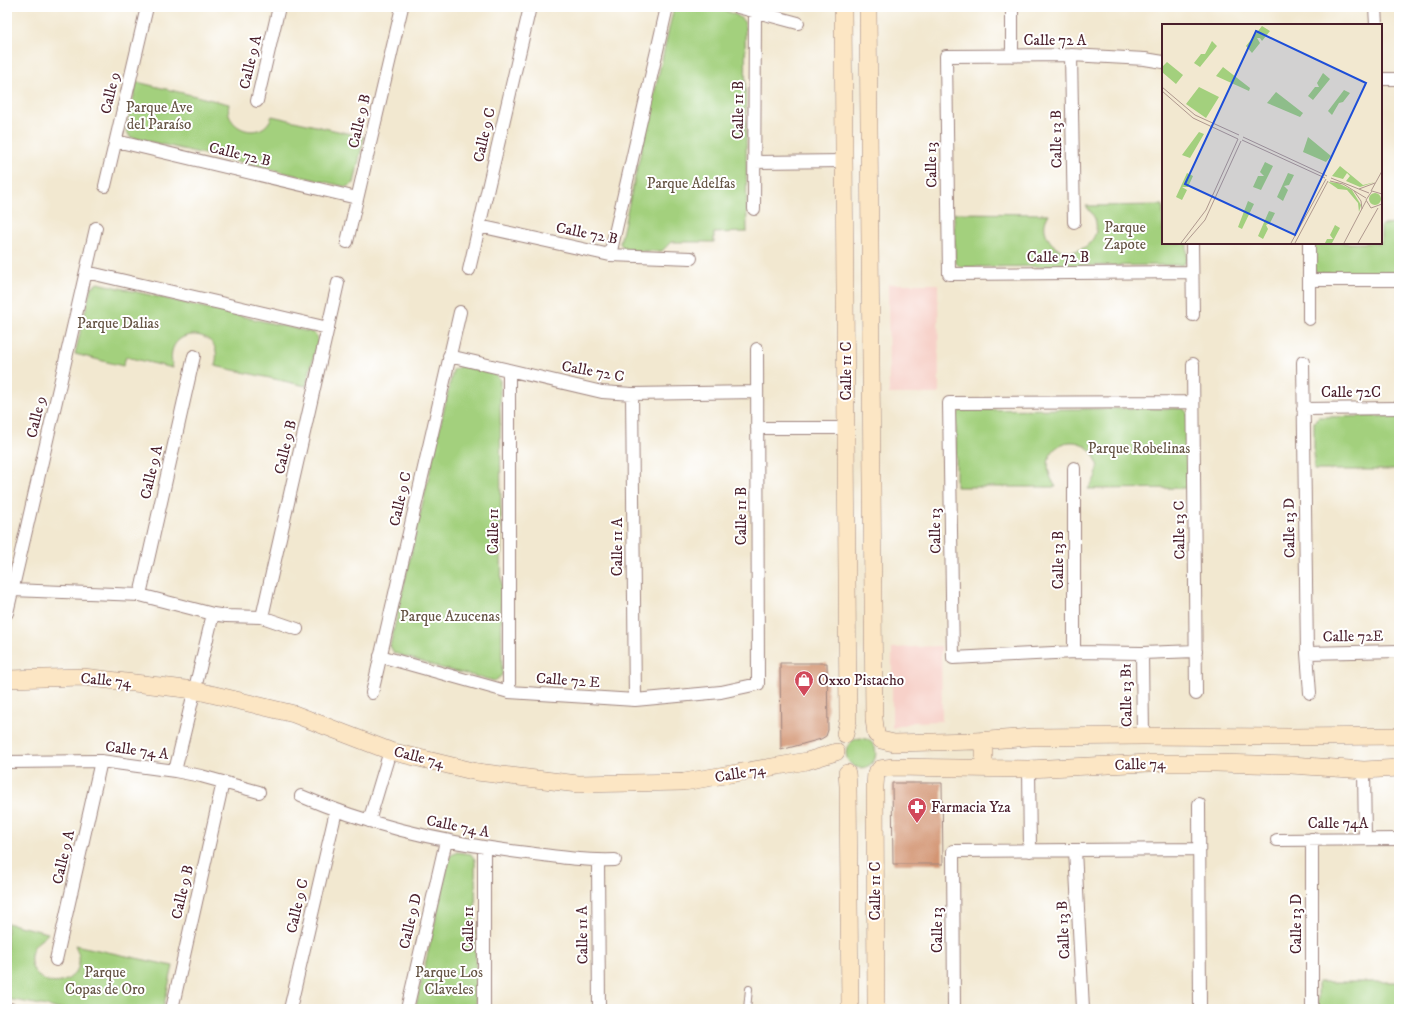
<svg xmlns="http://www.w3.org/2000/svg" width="1406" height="1016" font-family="'IM FELL DW Pica',serif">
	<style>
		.built { fill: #f7d1c9 }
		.green { fill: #a3d07d; stroke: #767854 }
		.building { fill: #d39573 }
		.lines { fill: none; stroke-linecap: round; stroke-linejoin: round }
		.lane-casing { stroke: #9e847e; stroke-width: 8 }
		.street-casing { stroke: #9e847e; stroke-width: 14 }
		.secondary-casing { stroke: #9e847e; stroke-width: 18 }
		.lane { stroke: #fff; stroke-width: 6 }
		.street { stroke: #fff; stroke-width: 12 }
		.secondary { stroke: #fce6c4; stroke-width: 17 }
		.labels { text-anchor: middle; stroke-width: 4; stroke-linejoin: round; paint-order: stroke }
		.street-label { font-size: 15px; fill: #4a1f2b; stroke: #fff }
		.park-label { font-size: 15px; fill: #655444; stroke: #fff }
		.poi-label { font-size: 15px; fill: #4a1f2b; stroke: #fff; text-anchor: start }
		.inset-road { fill: none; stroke: #af988e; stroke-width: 1 }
		.view { fill: #1d4ed8; fill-opacity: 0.15; stroke: #1d4ed8; stroke-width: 2 }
		.inset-edge { fill: none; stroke: #4a1f2b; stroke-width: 2 }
	</style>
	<rect width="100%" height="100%" fill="#fff"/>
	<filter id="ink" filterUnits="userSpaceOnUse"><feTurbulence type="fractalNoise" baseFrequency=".025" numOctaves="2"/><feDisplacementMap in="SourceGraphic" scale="8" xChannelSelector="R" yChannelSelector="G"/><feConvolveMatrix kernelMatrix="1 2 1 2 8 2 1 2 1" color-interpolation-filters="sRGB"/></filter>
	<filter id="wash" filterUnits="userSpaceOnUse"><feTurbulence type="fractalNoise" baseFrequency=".012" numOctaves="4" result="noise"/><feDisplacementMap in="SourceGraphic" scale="16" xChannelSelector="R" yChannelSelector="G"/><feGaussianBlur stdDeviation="0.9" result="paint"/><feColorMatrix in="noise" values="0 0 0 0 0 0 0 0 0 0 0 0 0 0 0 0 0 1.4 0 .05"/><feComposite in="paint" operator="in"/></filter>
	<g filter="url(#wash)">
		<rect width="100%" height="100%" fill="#f2e8d0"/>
		<path class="built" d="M888 284H938L939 394H889Z
			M941 646 942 721 914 722 892 728V648Z"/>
		<path class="green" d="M674 7C694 7 733 5 745 23L747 232 714 233V242H671L662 251H625L620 243Z
			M137 82 229 104C223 130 263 143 272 116L364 137 354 183 347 187 130 137 126 130Z
			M1163 205V243H1187V259L1183 265 960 267 955 262 954 213 1049 214C1044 222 1043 229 1048 238 1064 266 1104 246 1095 219 1093 214 1089 210 1086 206Z
			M1399 224V273H1318L1312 268V243H1381V225Z
			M98 283 314 333 318 340 306 386 215 366C216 361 217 356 216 351 210 326 162 329 173 368L126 357 123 366 75 354 91 287Z
			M461 366 495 374 500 380 502 675 495 681 441 668 394 653 390 646 453 370Z
			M1183 408 1188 414 1189 488 1088 489C1095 479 1101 470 1095 458 1079 424 1029 449 1056 487H956V416L961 410Z
			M1399 416V470H1314V422L1319 417Z
			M846 753a15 15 0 1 1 30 0a15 15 0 1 1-30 0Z
			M457 852 471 854 475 860 476 1009H415L450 856Z
			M7 923 48 933C44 940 36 940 32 951 24 975 54 993 72 976 76 972 79 968 79 962 80 956 77 950 75 945L173 966 163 1009H58L47 1006 7 999Z
			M1318 982H1399V1009H1318Z"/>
		<g id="blocks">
			<path class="building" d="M780 663H827L828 730 826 736 821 739 781 750Z
				M892 783H942L943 864H893Z"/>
		</g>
	</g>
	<g filter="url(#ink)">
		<use href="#blocks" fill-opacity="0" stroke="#9e847e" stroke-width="1"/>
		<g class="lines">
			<defs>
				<path id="lane" d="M747 1009 749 989"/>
				<path id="street" d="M738 7 798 23
					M1012 7V56
					M1375 7 1376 25
					M1071 55 1074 222
					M1163 62 1145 59 1071 55 946 56 949 274 1192 272
					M1381 79H1399
					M257 101 279 7
					M116 141 357 198
					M754 162 844 161
					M105 186 147 7
					M754 209 755 12
					M479 226 610 255 691 258
					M347 242 402 7
					M1192 243 1193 315
					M1309 243V319
					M610 255 667 7
					M469 270 530 7
					M86 272 328 328
					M1309 280H1399
					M449 356 602 392 632 394 757 392
					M1303 362 1307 653 1310 693
					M1193 364 1196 694
					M509 371V692
					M632 394 635 700
					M1193 402 949 403 953 658 1074 652 1142 653 1196 651
					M1303 409 1399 408
					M757 428H846
					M12 590 140 595 213 614 226 616 262 617 297 629
					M140 595 194 356
					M7 613 96 228
					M262 617 338 283
					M1074 652V468
					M1142 653 1143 736
					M1307 653 1399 651
					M380 656 509 692 635 700 721 692 758 684 757 349
					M372 693 460 312
					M7 762 101 761 175 771 201 776 259 792
					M1029 769 1030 851
					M1364 770 1365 839
					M175 771 213 614
					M301 796C373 827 450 844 527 853 557 857 586 861 615 860
					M1199 804 1200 1009
					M369 821 390 751
					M1277 840 1399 839
					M484 848V1009
					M1075 850 1083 1009
					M598 860 599 1009
					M56 960 101 761
					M7 1009H10
					M172 1009 223 782
					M290 1009 336 811
					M407 1009 446 841
					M954 1009 953 851 1199 849
					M1312 1009V839"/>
				<path id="secondary" d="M843 7 848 720 845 734
					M868 7 874 719 876 734
					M7 679 83 677 194 690 294 714 390 751 477 772 578 784 684 782 807 761 836 752
					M881 740 894 743 975 741 1032 737 1143 736 1290 737 1399 736
					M984 740V768
					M880 769 893 767 1029 769 1149 763H1216L1291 765 1364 770 1399 768
					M847 773 848 786 850 1009
					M876 1009 875 786 876 773"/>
			</defs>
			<use href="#lane" class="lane-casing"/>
			<use href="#street" class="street-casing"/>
			<use href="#secondary" class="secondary-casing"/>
			<use href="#lane" class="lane"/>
			<use href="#street" class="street"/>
			<use href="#secondary" class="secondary"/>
		</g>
	</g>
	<defs>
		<symbol id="shop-pin" viewBox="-11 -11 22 30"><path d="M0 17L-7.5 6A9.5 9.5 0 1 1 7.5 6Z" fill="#d1495b" stroke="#fff"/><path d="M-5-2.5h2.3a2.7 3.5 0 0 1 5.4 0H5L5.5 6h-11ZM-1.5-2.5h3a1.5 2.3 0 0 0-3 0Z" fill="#fff"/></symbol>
		<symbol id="pharmacy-pin" viewBox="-11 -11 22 30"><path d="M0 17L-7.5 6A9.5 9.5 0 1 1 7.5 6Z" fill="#d1495b" stroke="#fff"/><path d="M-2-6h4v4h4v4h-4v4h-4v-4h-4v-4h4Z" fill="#fff"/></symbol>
	</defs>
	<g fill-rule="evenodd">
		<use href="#shop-pin" x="793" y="669" width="22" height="30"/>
		<use href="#pharmacy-pin" x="906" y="796" width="22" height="30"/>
	</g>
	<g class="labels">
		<g class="street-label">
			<text x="1055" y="45">Calle 72 A</text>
			<text transform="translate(250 62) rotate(-77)" y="5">Calle 9 A</text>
			<text transform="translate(110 93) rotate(-77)" y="5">Calle 9</text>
			<text transform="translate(738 110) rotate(-90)" y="5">Calle 11 B</text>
			<text transform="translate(359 121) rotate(-77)" y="5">Calle 9 B</text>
			<text transform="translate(484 135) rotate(-77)" y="5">Calle 9 C</text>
			<text transform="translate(1056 139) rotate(-91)" y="5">Calle 13 B</text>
			<text transform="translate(240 154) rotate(13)" y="5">Calle 72 B</text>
			<text transform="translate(931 165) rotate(-91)" y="5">Calle 13</text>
			<text transform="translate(587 233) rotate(11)" y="5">Calle 72 B</text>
			<text x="1058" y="262">Calle 72 B</text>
			<text transform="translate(593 371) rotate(10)" y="5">Calle 72 C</text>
			<text transform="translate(846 371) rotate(-90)" y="5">Calle 11 C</text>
			<text x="1351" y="397">Calle 72C</text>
			<text transform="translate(36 417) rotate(-77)" y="5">Calle 9</text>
			<text transform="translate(285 447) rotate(-77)" y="5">Calle 9 B</text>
			<text transform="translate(151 472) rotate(-77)" y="5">Calle 9 A</text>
			<text transform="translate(400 499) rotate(-77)" y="5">Calle 9 C</text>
			<text transform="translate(741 516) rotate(-90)" y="5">Calle 11 B</text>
			<text transform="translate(1289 528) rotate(-91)" y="5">Calle 13 D</text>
			<text transform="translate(1179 530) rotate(-91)" y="5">Calle 13 C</text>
			<text transform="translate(493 531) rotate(-90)" y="5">Calle 11</text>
			<text transform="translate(935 531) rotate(-91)" y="5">Calle 13</text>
			<text transform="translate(617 547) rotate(-90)" y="5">Calle 11 A</text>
			<text transform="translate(1058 560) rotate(-90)" y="5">Calle 13 B</text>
			<text transform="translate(1353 636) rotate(-1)" y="5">Calle 72E</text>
			<text transform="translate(106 680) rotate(5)" y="5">Calle 74</text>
			<text transform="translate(568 680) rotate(4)" y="5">Calle 72 E</text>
			<text transform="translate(1126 695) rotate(-91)" y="5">Calle 13 B1</text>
			<text transform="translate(137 750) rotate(7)" y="5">Calle 74 A</text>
			<text transform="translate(419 757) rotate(14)" y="5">Calle 74</text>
			<text transform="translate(1140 764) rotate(-2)" y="5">Calle 74</text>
			<text transform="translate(740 773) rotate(-10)" y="5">Calle 74</text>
			<text x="1338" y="828">Calle 74A</text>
			<text transform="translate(458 826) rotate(11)" y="5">Calle 74 A</text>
			<text transform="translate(63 857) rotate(-77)" y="5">Calle 9 A</text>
			<text transform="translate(875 891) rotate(-90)" y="5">Calle 11 C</text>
			<text transform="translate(182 892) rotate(-77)" y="5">Calle 9 B</text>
			<text transform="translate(297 906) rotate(-77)" y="5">Calle 9 C</text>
			<text transform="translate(410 921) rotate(-77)" y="5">Calle 9 D</text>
			<text transform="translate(1296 924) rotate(-90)" y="5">Calle 13 D</text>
			<text transform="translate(468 929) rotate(-90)" y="5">Calle 11</text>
			<text transform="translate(937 930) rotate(-90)" y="5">Calle 13</text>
			<text transform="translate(1063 930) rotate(-93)" y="5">Calle 13 B</text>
			<text transform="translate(582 935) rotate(-91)" y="5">Calle 11 A</text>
		</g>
		<g class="park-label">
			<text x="159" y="112">Parque Ave<tspan x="159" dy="17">del Paraíso</tspan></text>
			<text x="691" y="188">Parque Adelfas</text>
			<text x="1125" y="232">Parque<tspan x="1125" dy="17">Zapote</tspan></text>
			<text x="118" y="328">Parque Dalias</text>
			<text x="1139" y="453">Parque Robelinas</text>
			<text x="450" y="621">Parque Azucenas</text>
			<text x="105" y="977">Parque<tspan x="105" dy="17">Copas de Oro</tspan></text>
			<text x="449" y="977">Parque Los<tspan x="449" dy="17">Claveles</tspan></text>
		</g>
		<g class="poi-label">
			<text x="818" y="685">Oxxo Pistacho</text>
			<text x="931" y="812">Farmacia Yza</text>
		</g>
	</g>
	<g transform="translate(1162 24)">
		<rect width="220" height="220" fill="#f2e8d0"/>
		<path d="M100 2 108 7 100 17 98 14H95L98 19 90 29 84 22ZM50 17 55 22 38 43 32 39 39 30H43ZM5 38 21 51 14 60 0 48V43ZM61 43 88 64 87 67 54 52ZM161 49 168 55 151 76 146 72 153 63H157L155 59ZM37 63 57 73 44 94 24 80ZM182 66 188 69 181 78 177 79 170 91 166 87ZM114 68 141 89 138 93 105 79ZM37 108 42 110 28 134 20 131ZM146 113 169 132 164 138 141 128ZM103 138 111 142 99 166 91 163 96 152H102L98 148ZM178 142 201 161 213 158 198 163 184 157 188 152 185 149 181 155 170 152ZM25 149 31 152 26 163H20L25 166 20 176 14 173ZM126 149 132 151 127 161 122 162 126 166 121 177 115 173ZM166 158 176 159 190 166 199 181 197 188 196 179 185 166 176 165ZM207 175a6 6 0 1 1 12 0a6 6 0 1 1-12 0ZM86 177 92 180 80 205 76 203ZM107 187 113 189 108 199 104 201 106 205 101 215 96 212ZM173 201 178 204 170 219H163L165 215H171L168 211Z" fill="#a3d07d"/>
		<path class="inset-road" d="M0 63 33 91 77 111M0 67 31 94 76 115M81 113 165 152M80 116 163 154M169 154 207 169M168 157 181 160 204 174M197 165 213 159M192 167 199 177 200 185M209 167 220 147M220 170 210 167 204 176 209 184 220 180M19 219 44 186 76 115M23 219 43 196 79 117M129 219 164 155M133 219 166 157M182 219 204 177M196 219 216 184"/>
		<path class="view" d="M94 7 204 59 133 211 23 160Z"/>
		<rect width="220" height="220" class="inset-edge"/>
	</g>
	<rect width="1406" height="1016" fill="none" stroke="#fff" stroke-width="24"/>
</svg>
